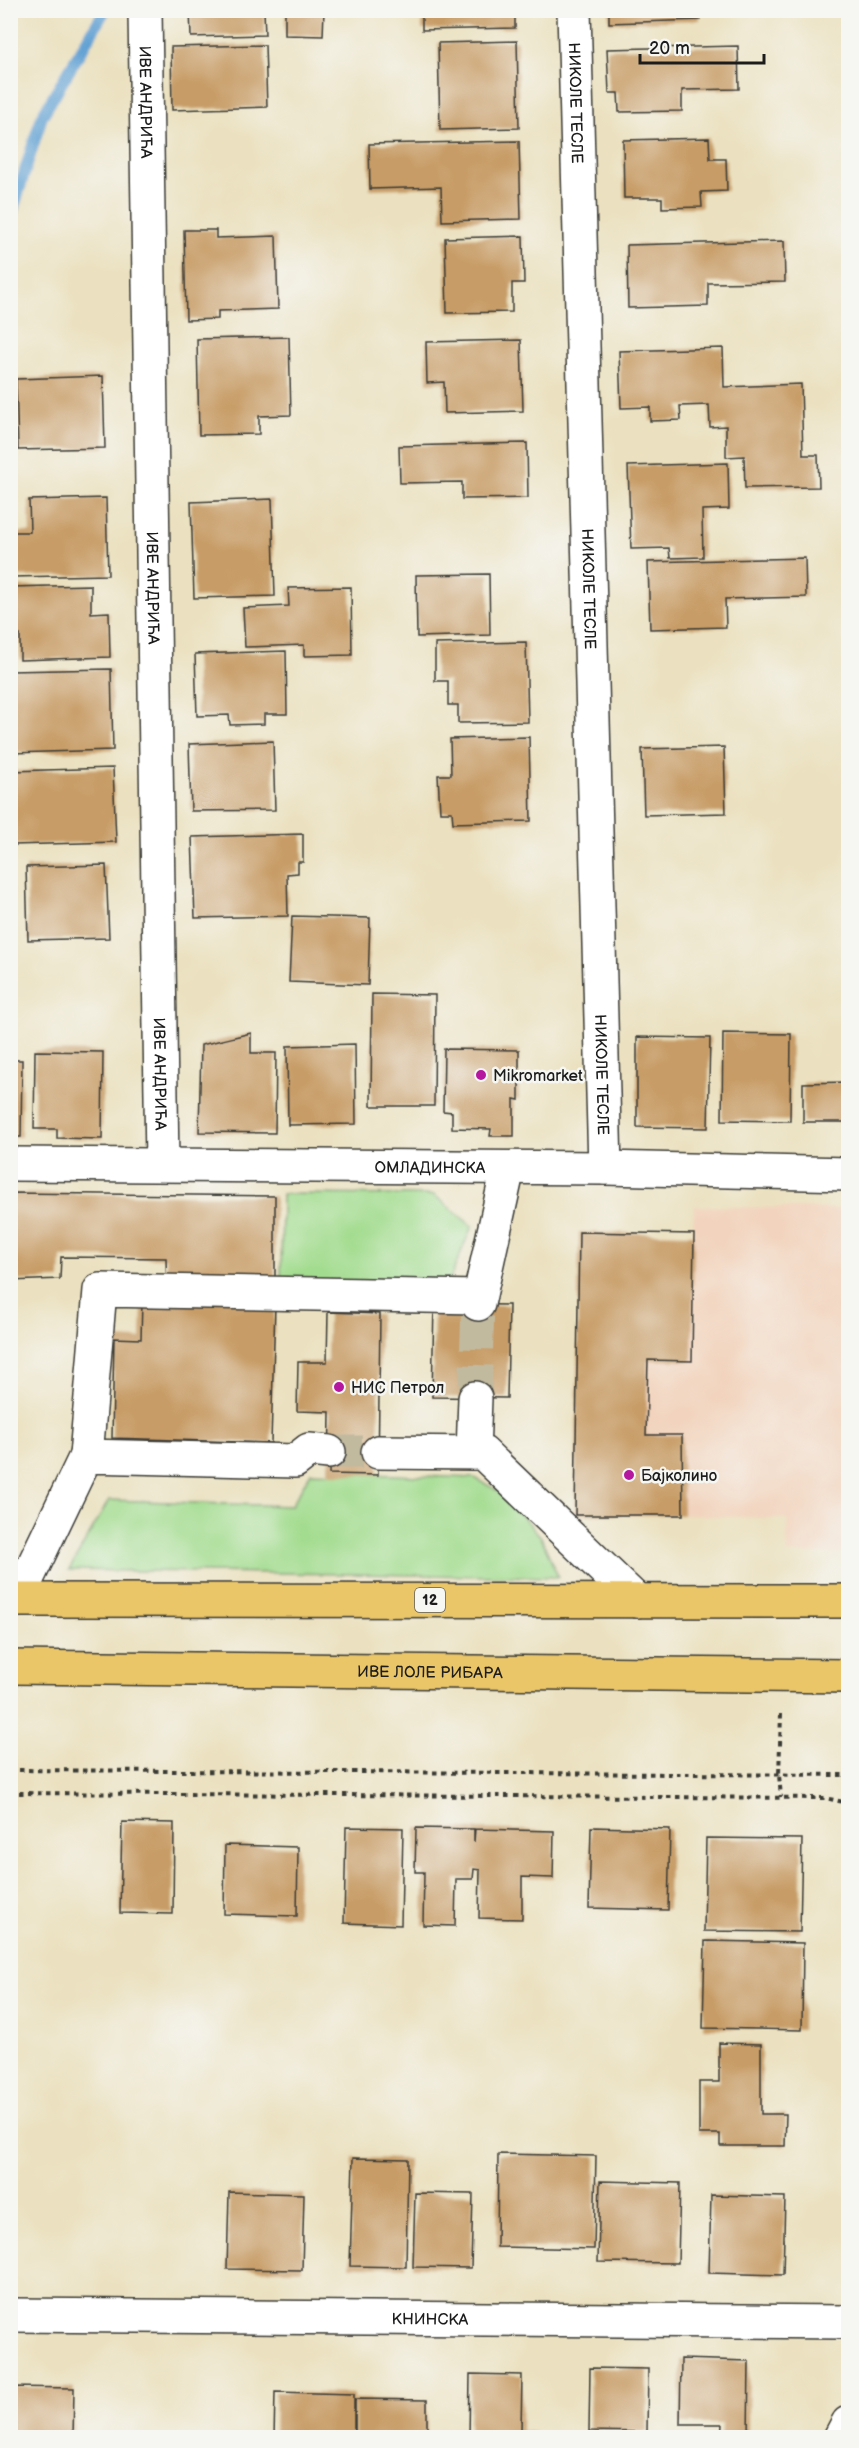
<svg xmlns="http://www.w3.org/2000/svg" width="859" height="2448" font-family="'Balsamiq Sans',sans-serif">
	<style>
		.built { fill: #f2d4be }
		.green { fill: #a2dc8e; stroke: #5f7c55; stroke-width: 1.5 }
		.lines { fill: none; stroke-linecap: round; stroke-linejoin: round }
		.stream { stroke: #61a0d3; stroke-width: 12 }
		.building { fill: #c79c66 }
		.minor-tunnel { stroke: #c2ba9f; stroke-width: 33; stroke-dasharray: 33 16; stroke-linecap: butt }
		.minor-casing { stroke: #3b3a35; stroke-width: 36 }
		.major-casing { stroke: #3b3a35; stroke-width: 36 }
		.path { stroke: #3b3a35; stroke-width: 4; stroke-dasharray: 4.5 4.5; stroke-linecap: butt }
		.minor { stroke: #fff; stroke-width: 33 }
		.major { stroke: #eac669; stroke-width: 33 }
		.poi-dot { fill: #b5179e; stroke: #f6f6f2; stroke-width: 2 }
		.labels { text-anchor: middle; stroke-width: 5; stroke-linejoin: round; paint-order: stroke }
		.shield { fill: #f6f6f2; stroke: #5d5d5c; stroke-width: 1.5 }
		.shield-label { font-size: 15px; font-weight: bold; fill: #1c1c1c }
		.street-label { font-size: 16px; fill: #1c1c1c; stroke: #f6f6f2 }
		.poi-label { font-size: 16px; fill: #1c1c1c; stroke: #f6f6f2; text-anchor: start }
	</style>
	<rect width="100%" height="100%" fill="#f6f6f2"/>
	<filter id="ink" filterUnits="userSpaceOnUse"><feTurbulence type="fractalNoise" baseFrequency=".0167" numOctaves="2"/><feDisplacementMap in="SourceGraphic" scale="12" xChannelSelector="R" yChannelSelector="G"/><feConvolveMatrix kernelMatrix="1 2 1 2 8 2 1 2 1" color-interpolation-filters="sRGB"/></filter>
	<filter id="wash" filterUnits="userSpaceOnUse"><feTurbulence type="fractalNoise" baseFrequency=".008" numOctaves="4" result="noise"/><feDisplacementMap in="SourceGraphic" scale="24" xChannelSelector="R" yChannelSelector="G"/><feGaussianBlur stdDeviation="1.35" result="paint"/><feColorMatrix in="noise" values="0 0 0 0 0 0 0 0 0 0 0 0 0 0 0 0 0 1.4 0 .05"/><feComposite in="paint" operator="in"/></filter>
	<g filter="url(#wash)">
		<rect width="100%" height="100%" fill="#ebe1c0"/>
		<path class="built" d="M694 1206 848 1209V1554L787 1553V1519L683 1515H575L579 1232 693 1234Z"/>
		<path class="green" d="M282 1194 434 1195 472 1226 448 1284 281 1282Z
			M311 1472 475 1478 502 1493 541 1537 558 1577 69 1570 109 1500 291 1506Z"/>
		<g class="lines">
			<path class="stream" d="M10 219 42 116 105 10"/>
		</g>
		<g id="blocks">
			<path class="building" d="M190 10H264L265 35 191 37Z
				M285 10H324L323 36 285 35Z
				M422 10H515V28L422 30Z
				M609 10H699L700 20 609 23Z
				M517 41 519 128 440 130 438 43Z
				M265 45 267 107 172 110 171 47Z
				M738 46 739 89 682 90V111L619 112 618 93H609L607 49Z
				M709 138 710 159H726L727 191 701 192 702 207 662 208V198H624L623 140Z
				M519 141 521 219 442 221 441 187 370 189 369 144Z
				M184 230H216V238L276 236 278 309 218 311V319L186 320Z
				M523 236 524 283H512V312L447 313 445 238Z
				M784 241 785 282 708 283V306L628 308 627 245Z
				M289 337 291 415 259 416V434L199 435 197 339Z
				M521 340 523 411 445 413 444 382 427 383 426 342Z
				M723 348 724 387 801 384 803 455H818L819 487 745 488 744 456 726 457V426L710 427 709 405 680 406 681 420 650 421V407L621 408 619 351Z
				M103 376 105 448 18 450 16 379Z
				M527 443 528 498 462 499V482L400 483 399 446Z
				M728 463 729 509 702 510 703 557 670 558 669 548 631 549 628 466Z
				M106 498 108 575 12 577 11 532H30L29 500Z
				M272 499 275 596 194 598 191 502Z
				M805 558 806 597 725 599 726 627 650 629 648 562Z
				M489 574 490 635 417 637 416 575Z
				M91 585V613L109 612 110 657 20 660V635H10V587Z
				M351 587 352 655 304 656V645L245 647 243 608 289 606 288 588Z
				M526 642 528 722 458 723V705H448V681H435V644Z
				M286 651 287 714H264V724L230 725 229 715 197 716 195 654Z
				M111 669 113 750 11 753 10 671Z
				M529 737 531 821 453 823 452 812H440L438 775H451L450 739Z
				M273 741 275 810 191 811 189 744Z
				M724 747 726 813 644 815 642 749Z
				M113 768 116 842 13 845 11 771Z
				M303 834V862H298V873L287 874 288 916 195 918 192 837Z
				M106 865 109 938 28 940 26 867Z
				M292 916 370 918 368 985 289 982Z
				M372 994 435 995 434 1106H371Z
				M251 1033V1053H276L275 1133 199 1132 201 1045Z
				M723 1033 791 1034 790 1121 722 1120Z
				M637 1037 710 1038 708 1128 637 1127Z
				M355 1044 356 1124 288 1125 287 1046Z
				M444 1049 519 1050V1100L514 1099V1136H490L491 1129 452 1128V1112L443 1111Z
				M35 1051 103 1052 102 1139 57 1138V1129H34Z
				M10 1060H22L21 1137H10Z
				M848 1082V1122H803V1083Z
				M10 1193 275 1196V1305L271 1443 112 1438 114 1338 141 1339 142 1302H167L166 1258 61 1257 60 1279 10 1281Z
				M579 1232 694 1234 692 1361 648 1360 646 1435H682L683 1515H575Z
				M434 1304 509 1305 507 1398 432 1397Z
				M328 1312 380 1314 378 1475 329 1474 330 1412 297 1411 298 1362H327Z
				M122 1822 174 1823 173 1914 120 1913Z
				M346 1827 403 1828 401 1925 344 1923Z
				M591 1827 670 1829 668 1910 589 1908Z
				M416 1828 474 1829V1842L475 1829 554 1831 553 1878 522 1877V1919L479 1918 480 1870 474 1869 473 1879H456L455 1926 423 1925 424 1872H415Z
				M706 1838 802 1839 800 1932 704 1931Z
				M225 1845 298 1847 297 1916 224 1914Z
				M705 1941 803 1943 802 2030 703 2028Z
				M719 2043 761 2044V2114H786L785 2146H720V2134H699V2082H719Z
				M498 2154 596 2156 594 2249 497 2247Z
				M353 2158 408 2159 406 2267 350 2266Z
				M600 2181 680 2183 678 2263 598 2262Z
				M229 2192 304 2194 302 2270 227 2269Z
				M415 2193 473 2194 471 2268 413 2267Z
				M711 2195 785 2197 783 2275 709 2273Z
				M681 2359 749 2361 748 2436H721L722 2424H680Z
				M590 2368 648 2369 647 2432 589 2431Z
				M470 2374 522 2375 521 2431H535V2438H469Z
				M10 2387 74 2388 73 2438H10Z
				M275 2392 354 2394V2438H274Z
				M355 2399 427 2400V2438H355Z"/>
		</g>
	</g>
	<g filter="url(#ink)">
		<use href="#blocks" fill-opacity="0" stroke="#3b3a35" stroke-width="1.5"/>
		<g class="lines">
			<path class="minor-tunnel" d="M475 1398 478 1304
				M329 1452H378"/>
			<defs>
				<g id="minor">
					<path id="s1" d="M145 10 162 1164"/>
					<path id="s2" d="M574 10 605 1168"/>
					<path id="s3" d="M10 1164 605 1168 848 1174"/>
					<path d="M478 1304 508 1168"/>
					<path d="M378 1452 483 1453 637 1601"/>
					<path d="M473 1453 475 1398"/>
					<path d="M86 1456 100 1290 478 1297"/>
					<path d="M17 1600 86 1456 295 1461 309 1450 329 1452"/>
					<path id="s4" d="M10 2315 848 2322"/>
					<path d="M840 2438 848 2423"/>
				</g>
				<g id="major">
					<path d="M10 1600 848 1601"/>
					<path id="s5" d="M10 1667 848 1676"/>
				</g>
			</defs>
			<use href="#minor" class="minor-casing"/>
			<use href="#major" class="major-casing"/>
			<path class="path" d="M781 1714 779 1775 781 1797
				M10 1770 848 1775
				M10 1793 825 1798 848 1803"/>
			<use href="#minor" class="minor"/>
			<use href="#major" class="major"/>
		</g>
	</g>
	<g class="poi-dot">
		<circle cx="481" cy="1075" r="6"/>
		<circle cx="339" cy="1387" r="6"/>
		<circle cx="629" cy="1475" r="6"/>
	</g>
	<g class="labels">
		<rect class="shield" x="415" y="1588" width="30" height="24" rx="4.5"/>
		<g class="shield-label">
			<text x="430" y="1605">12</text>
		</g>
		<g class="street-label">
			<text dy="6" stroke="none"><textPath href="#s1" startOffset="92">ИВЕ АНДРИЋА</textPath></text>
			<text dy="6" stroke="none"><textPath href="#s2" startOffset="93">НИКОЛЕ ТЕСЛЕ</textPath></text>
			<text dy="6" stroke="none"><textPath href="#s1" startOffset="578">ИВЕ АНДРИЋА</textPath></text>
			<text dy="6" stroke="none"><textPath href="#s2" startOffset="579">НИКОЛЕ ТЕСЛЕ</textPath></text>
			<text dy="6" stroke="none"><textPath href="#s1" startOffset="1064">ИВЕ АНДРИЋА</textPath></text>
			<text dy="6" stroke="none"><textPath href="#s2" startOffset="1065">НИКОЛЕ ТЕСЛЕ</textPath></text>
			<text dy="6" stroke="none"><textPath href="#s3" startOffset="420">ОМЛАДИНСКА</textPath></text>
			<text dy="6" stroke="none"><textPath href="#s5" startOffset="420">ИВЕ ЛОЛЕ РИБАРА</textPath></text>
			<text dy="6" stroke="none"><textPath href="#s4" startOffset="420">КНИНСКА</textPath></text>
		</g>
		<g class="poi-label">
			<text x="493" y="1081">Mikromarket</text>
			<text x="351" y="1393">НИС Петрол</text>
			<text x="641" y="1481">Бајколино</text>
		</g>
	</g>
	<rect width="859" height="2448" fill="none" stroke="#f6f6f2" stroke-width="36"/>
	<path d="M640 54v9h124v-9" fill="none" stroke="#1c1c1c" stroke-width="3"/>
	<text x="649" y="54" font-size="18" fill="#1c1c1c" stroke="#f6f6f2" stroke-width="4.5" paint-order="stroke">20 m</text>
</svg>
